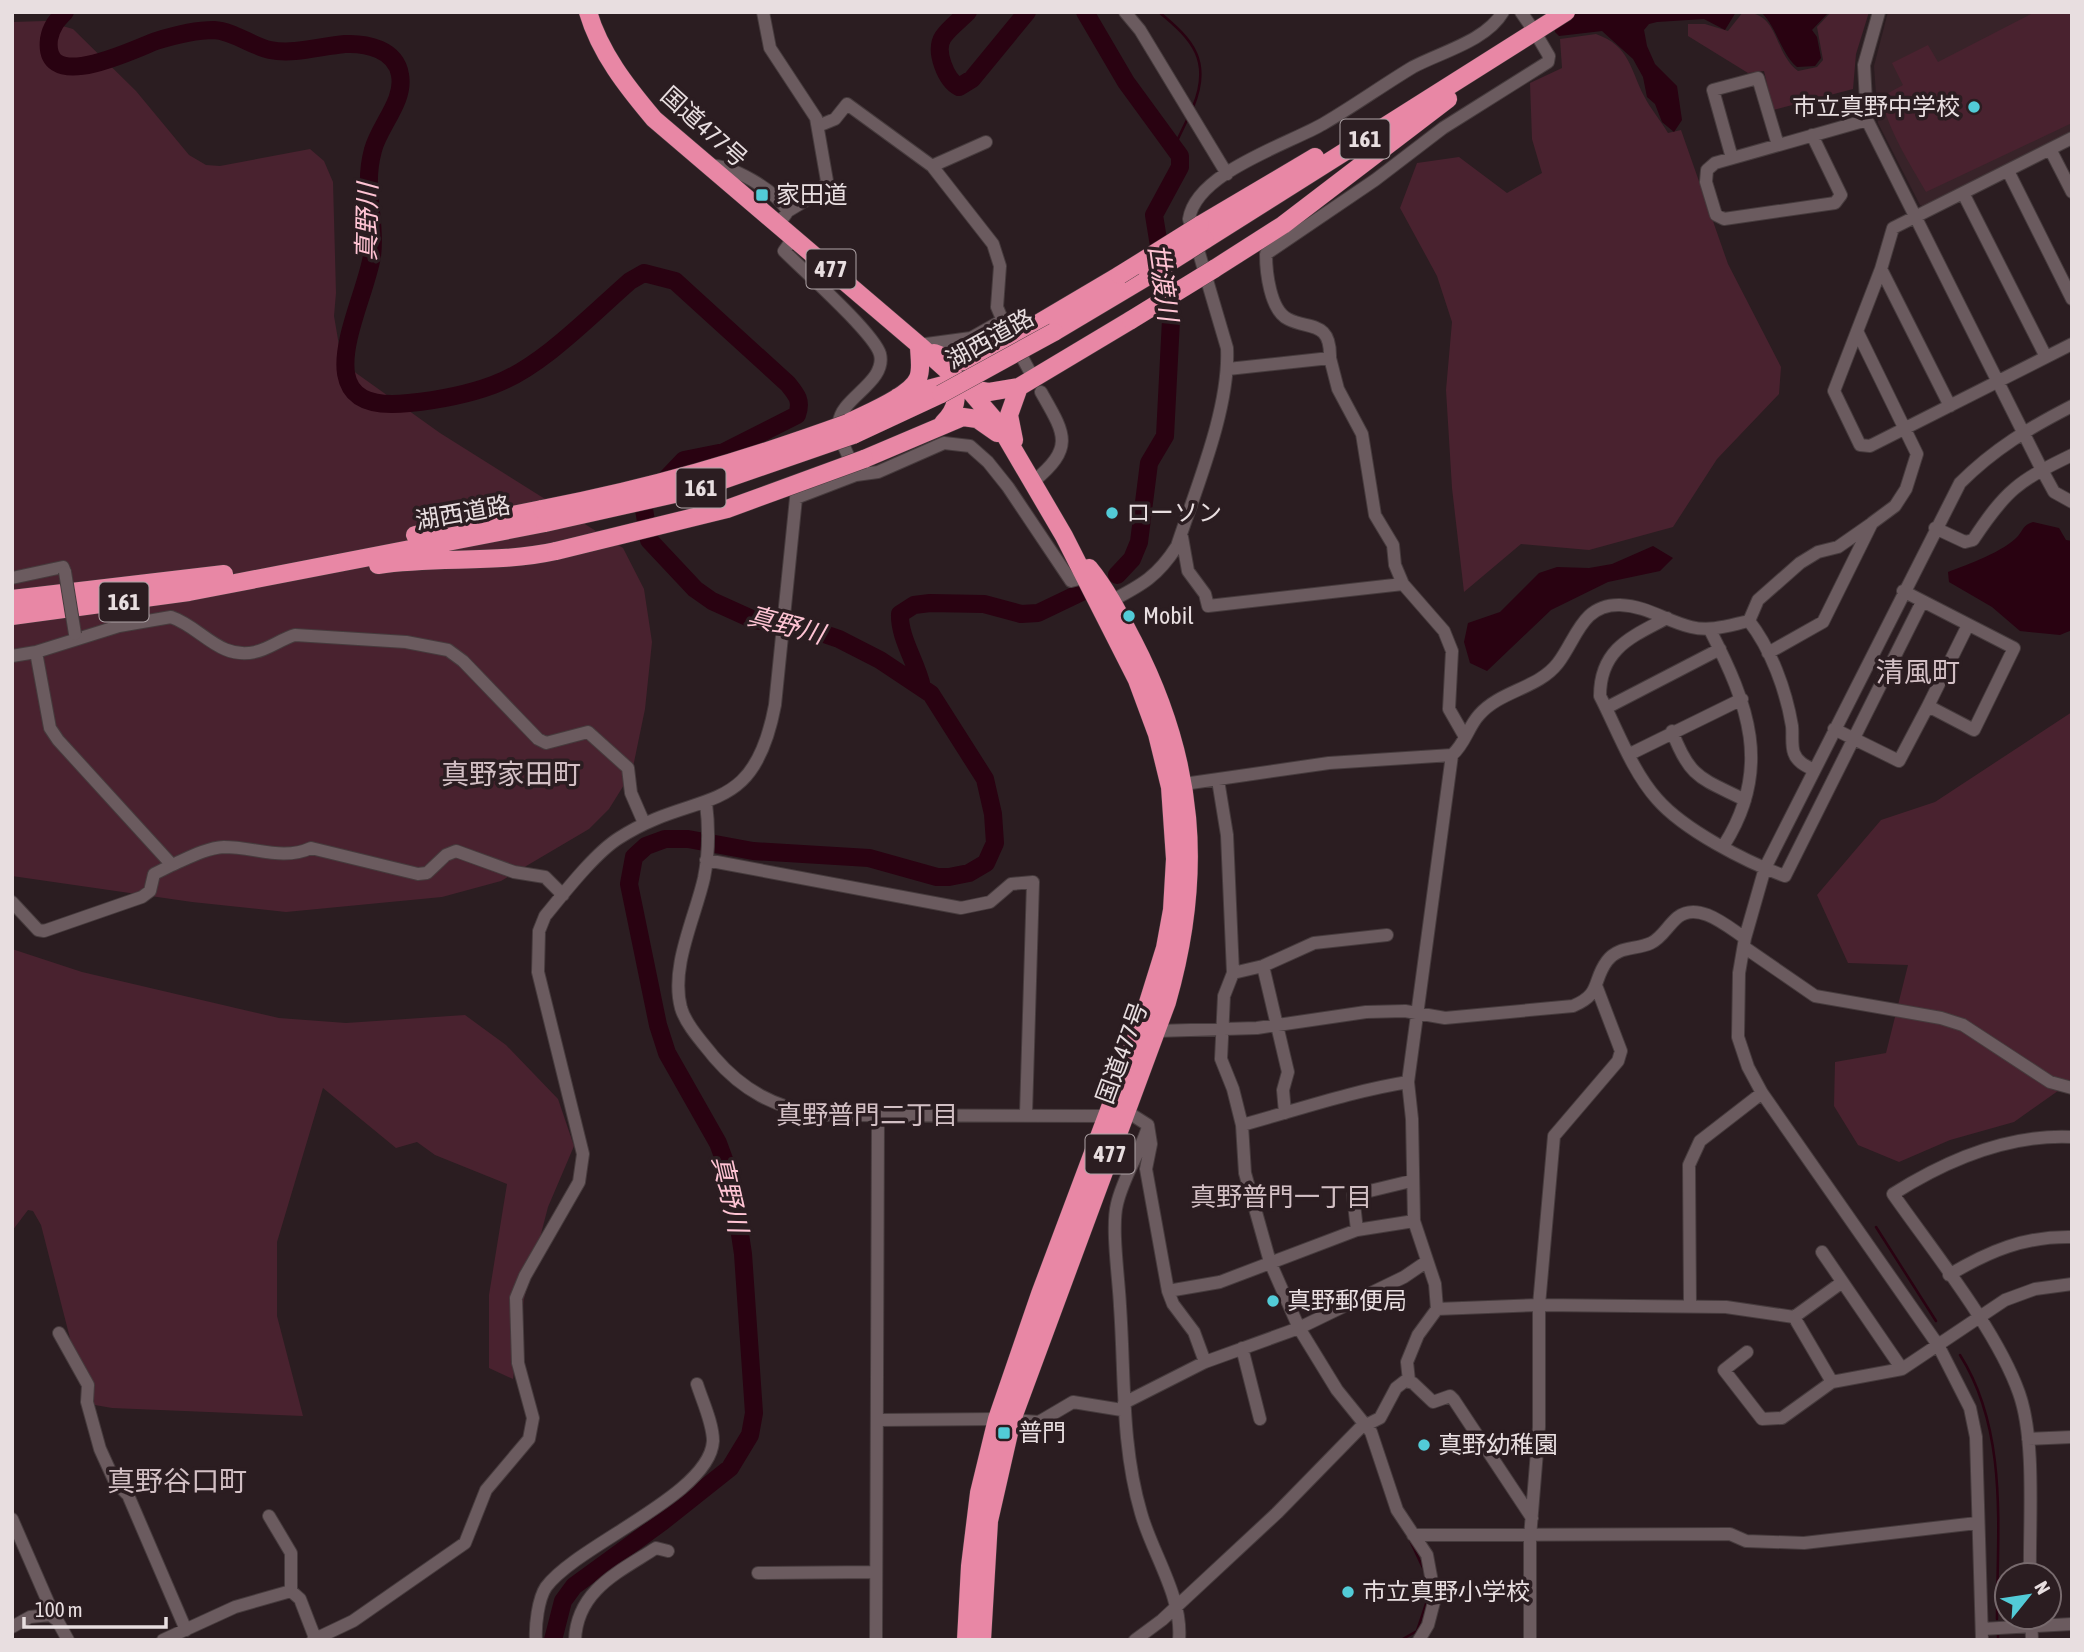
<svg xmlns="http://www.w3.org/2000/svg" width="2084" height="1652" font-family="'Asap Condensed','Noto Sans JP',sans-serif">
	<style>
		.built { fill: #382329 }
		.green { fill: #49222f }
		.water { fill: #290211 }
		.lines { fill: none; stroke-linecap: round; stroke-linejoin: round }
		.stream { stroke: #290211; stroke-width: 2.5 }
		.river { stroke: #290211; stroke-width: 18 }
		.minor-casing { stroke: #463b3d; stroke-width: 14 }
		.highway-casing { stroke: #463b3d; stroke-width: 19 }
		.minor { stroke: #6b5b5f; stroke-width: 12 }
		.highway { stroke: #e887a5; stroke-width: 18 }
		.minor-bridge-casing { stroke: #463b3d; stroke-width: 14; stroke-linecap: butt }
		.highway-bridge-casing { stroke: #463b3d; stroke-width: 19; stroke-linecap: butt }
		.minor-bridge { stroke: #6b5b5f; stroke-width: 12 }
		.highway-bridge { stroke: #e887a5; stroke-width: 18 }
		.poi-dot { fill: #52cbd7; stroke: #2b1d21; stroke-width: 2.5 }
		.labels { text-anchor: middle; stroke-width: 7; stroke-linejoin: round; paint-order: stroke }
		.shield { fill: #2b1d21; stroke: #afa4a7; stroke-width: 2 }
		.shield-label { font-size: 23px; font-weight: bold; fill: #e8dee0 }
		.poi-label { font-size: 24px; fill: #e8dee0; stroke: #2b1d21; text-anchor: start }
		.street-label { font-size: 24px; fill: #e8dee0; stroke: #2b1d21 }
		.water-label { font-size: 26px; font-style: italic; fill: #ffc4d4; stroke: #2b1d21 }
		.neighbourhood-label { font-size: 26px; fill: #d2bfc4; stroke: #2b1d21 }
		.quarter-label { font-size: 28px; fill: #d2bfc4; stroke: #2b1d21 }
	</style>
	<rect width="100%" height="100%" fill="#2b1d21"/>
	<path class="built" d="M1888 12H2072V132L1924 207 1920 205 1878 123 1874 66Z"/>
	<path class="green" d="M1743 12C1780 12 1773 53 1798 71L1817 67 1823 60 1817 27 1831 12H1869L1856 54 1853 89 1773 110 1764 71 1748 73 1688 36V24H1705L1728 31Z
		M2035 12H2072V123L1926 192C1909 162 1889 132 1881 97L1903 85 1892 63 1928 45 1938 62Z
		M45 21 73 29 136 91 189 155 206 165 220 166 310 149 324 161 333 182 336 293 334 316 342 363 440 433 623 548 644 589 652 642 645 709 632 772 609 809 589 829 501 881 442 897 286 912 192 902 12 876V22Z
		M1596 34C1630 46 1630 69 1644 96 1650 108 1661 121 1668 133L1681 130 1728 264 1781 367 1779 394 1717 459 1673 527 1589 550 1521 544 1464 592 1452 488 1446 390 1452 322 1437 276 1400 208 1417 163 1459 157 1507 193 1542 173 1532 139 1530 83 1562 68 1560 39Z
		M2072 712V1081L2014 1122 1950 1140 1899 1162 1858 1145 1834 1106 1835 1062 1886 1053 1908 965 1848 963 1817 895 1881 820 1935 802Z
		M12 949 82 972 279 1018 346 1023 465 1015 506 1045 558 1099 574 1146 548 1207 524 1299 513 1379 489 1368V1295L507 1184 435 1155 417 1142 396 1148 323 1088 277 1242V1316L303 1416 112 1408 95 1405 83 1389 41 1225 33 1211 28 1210 12 1231Z"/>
	<path class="water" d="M1554 12H1736L1725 30 1704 19 1657 22 1649 24 1644 30 1647 46 1655 64 1677 86 1682 120 1674 132 1662 122 1655 104 1647 97 1643 77 1633 59 1602 31 1559 36 1555 32Z
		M1761 12H1829L1812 30 1817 37 1821 58 1815 66 1797 67C1780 52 1778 29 1761 12Z
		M2033 522 2059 528 2066 540 2072 541V630L2060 635 2020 631 1992 607 1949 582 1948 572C1967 565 2005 551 2018 536 2024 529 2023 525 2033 522Z
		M1653 546 1673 558 1660 571 1608 582 1551 610 1487 671 1470 663 1464 642 1468 623 1500 612 1539 573 1557 567 1589 568 1612 564Z"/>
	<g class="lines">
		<path class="stream" d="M1159 12C1193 40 1212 61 1193 107
			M1175 145 1187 120
			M1876 1227 1936 1321
			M1960 1355C2009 1432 1997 1531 1997 1619
			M1409 1538 1424 1570
			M1998 1635V1640
			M1401 1640 1417 1631 1428 1598 1427 1587"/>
		<path class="river" d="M65 12C57 20 51 27 49 39 42 96 136 48 156 41 175 35 194 30 214 30 233 31 252 46 270 50 294 55 321 46 345 44 366 43 396 49 400 75 405 101 379 126 373 150 362 190 377 220 372 256 363 310 299 416 409 403 439 400 466 395 493 385 541 368 592 314 630 281L644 273 675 281 788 384C797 395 802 401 797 415L724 452 684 460 643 503 649 540 695 589 712 601 754 620 801 626 839 639 880 660 931 694 985 779 993 814 995 843 986 863 969 873 949 877H937L869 858 753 851 688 839H665L646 846 634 857 629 884 658 1025 667 1053 718 1143 732 1181 743 1254 754 1413 750 1435 730 1468 662 1522 574 1586 563 1601 553 1640
			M968 12C960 20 949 28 943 37 934 51 946 80 959 87L972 79 1027 12
			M1085 12 1126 82 1180 156V167L1154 215 1171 320 1165 436 1149 463 1139 542 1132 559 1117 575
			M922 687C917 663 899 638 900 614L914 605 930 603 984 604 1021 614 1038 613 1086 590"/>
		<defs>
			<path id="minor" d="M763 12 770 48 816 118 827 181 821 191 788 211
				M1125 12 1140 30 1227 174
				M1521 12 1530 25
				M1879 12 1864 65 1867 120 2042 470 2054 492 2072 502
				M818 126 835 119 847 104 932 166 993 244 1000 266 997 307 1008 333
				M1812 135 1841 195 1835 203 1724 219 1716 215 1706 182 1707 170 1715 163 1867 120
				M2072 138 1893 228 1881 269 1834 391 1860 445 1870 446 2072 344
				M2050 149 2072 192
				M1732 158 1713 90 1758 78 1778 145
				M708 165C734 166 773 189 788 211L783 218
				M932 166 986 142
				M2008 171 2072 299
				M1963 193 2046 357
				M794 237 784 251C803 270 874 333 880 354 887 382 841 398 839 422 837 437 848 454 854 468
				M1881 269 1950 406
				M919 345 971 338 1001 321
				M1016 346 1029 370
				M1330 358C1331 320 1309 330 1288 319 1270 310 1266 272 1266 254L1375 180 1443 128 1548 62 1549 56 1539 39
				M1228 369 1330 358 1338 389 1362 434 1375 515 1393 545 1395 565 1403 584 1444 631 1452 651 1449 709 1465 737
				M1034 481C1075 447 1065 434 1041 392
				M1935 528 1965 542 1973 540C2006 490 2018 481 2072 455
				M1182 537 1188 571 1205 594 1208 606 1403 584
				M12 578 63 567 65 572
				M1111 601C1142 585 1158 576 1177 546 1196 488 1230 408 1227 348L1189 219C1196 173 1286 145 1323 124 1354 106 1383 85 1413 67 1441 52 1486 41 1503 12
				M1667 618C1631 637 1600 649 1600 696 1617 729 1632 771 1657 799 1684 830 1746 862 1785 876L1922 602
				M1749 621 1758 600 1800 563 1818 552 1838 547 1871 524
				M1710 630C1748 704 1773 768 1724 845
				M1768 653 1823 622 1872 523 1895 506 1906 489 1917 454 1857 331
				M12 656 36 652
				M1928 706 1968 625
				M1606 708 1720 649
				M1834 729 1899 761 1928 706 1974 730 2014 648 1903 591
				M1672 731C1690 779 1701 778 1745 800
				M1630 754 1742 699
				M1218 780 1227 835 1233 973 1224 996 1221 1059 1233 1089 1242 1125 1245 1173 1270 1262 1299 1328 1337 1390 1371 1432 1397 1510 1427 1555 1435 1598 1428 1625 1419 1640
				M1177 785 1329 763 1452 755C1465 744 1468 727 1479 715 1501 690 1538 689 1558 663 1577 638 1582 604 1620 605 1647 606 1666 621 1691 627 1711 632 1730 625 1749 621 1771 649 1786 690 1792 726 1793 734 1791 745 1794 753 1797 762 1806 766 1814 770
				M706 803C709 827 709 853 704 878 695 918 670 967 681 1008 686 1025 703 1043 714 1057 743 1091 775 1107 818 1115L1107 1116 1126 1111 1148 1125 1151 1144 1146 1169 1168 1291 1220 1282 1357 1230 1414 1221
				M706 860 961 908 990 902 1011 884 1033 882 1026 1114
				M563 895 545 877 514 872 456 851 446 855 427 873 418 874 311 848C283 861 255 847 224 847 206 848 188 858 172 865L58 740 50 728 36 652 119 626 171 617C201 627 219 660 255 652 269 649 281 639 295 635L406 642 448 650 463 661 538 739 546 743 588 732 628 768 631 793 644 823
				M12 902 38 930 44 931 142 897 150 891 154 874 172 865
				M1744 947 1815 996 1941 1018 1963 1025 2050 1082 2072 1088
				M1263 966 1288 1072 1283 1090 1285 1113
				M1233 973 1263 966 1314 943 1387 935
				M1157 1031 1257 1028 1366 1012 1405 1011 1445 1018 1573 1006C1602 994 1592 981 1607 961 1618 946 1636 950 1651 943 1662 938 1668 925 1678 917 1699 901 1728 927 1745 938
				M1242 1125C1297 1110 1352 1091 1408 1082
				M1147 1130C1138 1156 1123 1178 1117 1204 1111 1228 1119 1280 1120 1306 1125 1376 1121 1445 1141 1513 1152 1553 1183 1597 1179 1640
				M1357 1230 1353 1195 1411 1181
				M1822 1252 1902 1369
				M1949 1275C1989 1251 2025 1236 2072 1237
				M1841 1283 1794 1317 1832 1382 1902 1369 2005 1300 2035 1289 2072 1284
				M1168 1291 1173 1304 1194 1332 1205 1362
				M1690 1306 1689 1165 1700 1141 1762 1093
				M1437 1309 1539 1305 1726 1307 1794 1317
				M59 1333 88 1385 87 1402 100 1449 115 1482 128 1495 186 1630
				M1242 1348 1260 1419
				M1747 1352 1724 1370 1762 1419 1782 1418 1832 1382
				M1409 1381 1407 1362 1418 1335 1437 1309 1435 1284 1414 1221 1412 1119 1408 1082 1452 755
				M1124 1403 1205 1362 1299 1328 1404 1277 1426 1262
				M879 1420 997 1419
				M1012 1420 1039 1422 1073 1402 1122 1410
				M2028 1439 2072 1437
				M269 1516 291 1553V1591
				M12 1519 55 1618
				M1413 1535 1730 1534 1746 1541 1804 1543 1977 1523
				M758 1573 876 1572
				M2030 1575C2029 1523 2036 1440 2019 1393 1997 1330 1932 1250 1893 1194 1945 1161 2008 1134 2072 1137
				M2031 1617 2032 1640
				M12 1627 30 1617 50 1615 57 1620 68 1640
				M1982 1629 2072 1624
				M163 1640 235 1607 291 1591 300 1599 315 1638
				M313 1640 353 1621 465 1543 486 1490 529 1439 533 1418 518 1363 516 1298 525 1276 579 1182 583 1154 538 972 539 931 545 916C564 893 595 853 619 838 698 787 753 822 775 705L796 498 856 475 878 472 944 443 970 446 988 462 1008 487 1071 581 1091 576
				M536 1640C535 1626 538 1599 546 1587 578 1544 710 1495 713 1441 713 1423 702 1400 697 1384
				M575 1640C577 1590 619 1572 656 1548L668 1551
				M876 1640 878 1116
				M1135 1640 1162 1620 1277 1513 1360 1428 1380 1418 1396 1388 1405 1381 1413 1383 1433 1402 1450 1396 1454 1400 1532 1518
				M1530 1640V1537L1539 1427V1305L1554 1136 1618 1061 1621 1051 1597 988
				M1982 1640 1976 1437 1970 1408 1938 1345 1762 1093 1748 1067 1738 1037 1739 973 1745 938 1765 868 1960 483C1994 449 2029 428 2072 406"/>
			<path id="highway" d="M588 12C600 53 627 87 654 119L919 345 969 390 999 425 1064 536 1137 680 1157 734 1170 787 1175 859 1172 910 1165 948 1141 1025 1040 1294 997 1419 979 1493 970 1566 966 1640
				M1200 225 1315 157
				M1205 240 1566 12
				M1214 269 1283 225 1448 99
				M1054 332 1148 276
				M934 353 957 362 976 360 1120 275
				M898 397 947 384 989 392 1019 387 1131 320
				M848 423C865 414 911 396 918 378 922 369 919 355 919 345
				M943 423C958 409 959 394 951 375
				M853 435 941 394
				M1014 440 1009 415 1019 387
				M864 459 963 417 977 419 997 433
				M415 535 542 509
				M378 565C437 556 497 564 556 551
				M12 599 224 574
				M12 616 189 592 545 523
				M982 1640 989 1521 1012 1420 1167 1002C1204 873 1195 761 1133 641 1120 616 1107 590 1089 568"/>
		</defs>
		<use href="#minor" class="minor-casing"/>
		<use href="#highway" class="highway-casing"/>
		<use href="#minor" class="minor"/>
		<use href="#highway" class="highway"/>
		<defs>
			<path id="minor-bridge" d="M65 572 75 634"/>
			<path id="highway-bridge" d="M1120 275 1200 225
				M1148 276 1205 240
				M1131 320 1214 269
				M941 394 1054 332
				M542 509C651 488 744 461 848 423
				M545 523 697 489 853 435
				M556 551 727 509 864 459"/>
		</defs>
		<use href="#minor-bridge" class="minor-bridge-casing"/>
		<use href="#highway-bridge" class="highway-bridge-casing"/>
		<use href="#minor-bridge" class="minor-bridge"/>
		<use href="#highway-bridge" class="highway-bridge"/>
	</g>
	<g class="poi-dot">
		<circle cx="1974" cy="107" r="7"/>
		<rect x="755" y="188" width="14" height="14" rx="3.5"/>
		<circle cx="1112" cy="513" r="7"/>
		<circle cx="1129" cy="616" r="7"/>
		<circle cx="1273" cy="1301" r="7"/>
		<rect x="997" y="1426" width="14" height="14" rx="3.5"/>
		<circle cx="1424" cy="1445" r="7"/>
		<circle cx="1348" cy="1592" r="7"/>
	</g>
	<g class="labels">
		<g class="shield">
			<rect x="1340.5" y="119.5" width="49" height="39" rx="5"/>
			<rect x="806.5" y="249.5" width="49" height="39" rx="5"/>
			<rect x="676.5" y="468.5" width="49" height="39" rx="5"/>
			<rect x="99.5" y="582.5" width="49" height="39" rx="5"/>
			<rect x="1085.5" y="1134.5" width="49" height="39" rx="5"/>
		</g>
		<g class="shield-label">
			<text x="1365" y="147">161</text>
			<text x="831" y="277">477</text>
			<text x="701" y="496">161</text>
			<text x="124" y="610">161</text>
			<text x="1110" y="1162">477</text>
		</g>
		<g class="poi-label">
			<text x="1960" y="115" text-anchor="end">市立真野中学校</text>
			<text x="776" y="203">家田道</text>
			<text x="1126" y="521">ローソン</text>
			<text x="1143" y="624">Mobil</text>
			<text x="1287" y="1309">真野郵便局</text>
			<text x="1018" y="1441">普門</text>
			<text x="1438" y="1453">真野幼稚園</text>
			<text x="1362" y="1600">市立真野小学校</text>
		</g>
		<g class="street-label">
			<text transform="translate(704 127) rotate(42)" y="8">国道477号</text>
			<text transform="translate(990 339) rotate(-29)" y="8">湖西道路</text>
			<text transform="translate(463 513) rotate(-10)" y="8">湖西道路</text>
			<text transform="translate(1122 1053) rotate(-70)" y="8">国道477号</text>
		</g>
		<g class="water-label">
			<text transform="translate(367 222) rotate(-89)" y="9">真野川</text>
			<text transform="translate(1163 282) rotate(82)" y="9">世渡川</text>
			<text transform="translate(786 625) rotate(15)" y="9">真野川</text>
			<text transform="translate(730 1194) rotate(77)" y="9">真野川</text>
		</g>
		<g class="neighbourhood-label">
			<text x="867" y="1124">真野普門二丁目</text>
			<text x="1281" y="1206">真野普門一丁目</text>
		</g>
		<g class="quarter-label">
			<text x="1918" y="682">清風町</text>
			<text x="511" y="784">真野家田町</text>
			<text x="177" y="1491">真野谷口町</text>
		</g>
	</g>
	<rect width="2084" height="1652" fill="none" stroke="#e8dee0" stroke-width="28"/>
	<g transform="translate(2028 1596) rotate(60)"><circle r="33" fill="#2b1d21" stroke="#776a6d" stroke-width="2"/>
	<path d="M0-5L12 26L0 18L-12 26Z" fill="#52cbd7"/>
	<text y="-10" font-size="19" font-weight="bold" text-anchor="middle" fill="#e8dee0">N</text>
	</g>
	<path d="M24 1617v10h142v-10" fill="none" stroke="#e8dee0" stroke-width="3.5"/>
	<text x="35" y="1617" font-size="21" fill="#e8dee0" stroke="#2b1d21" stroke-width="5" paint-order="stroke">100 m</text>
</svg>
